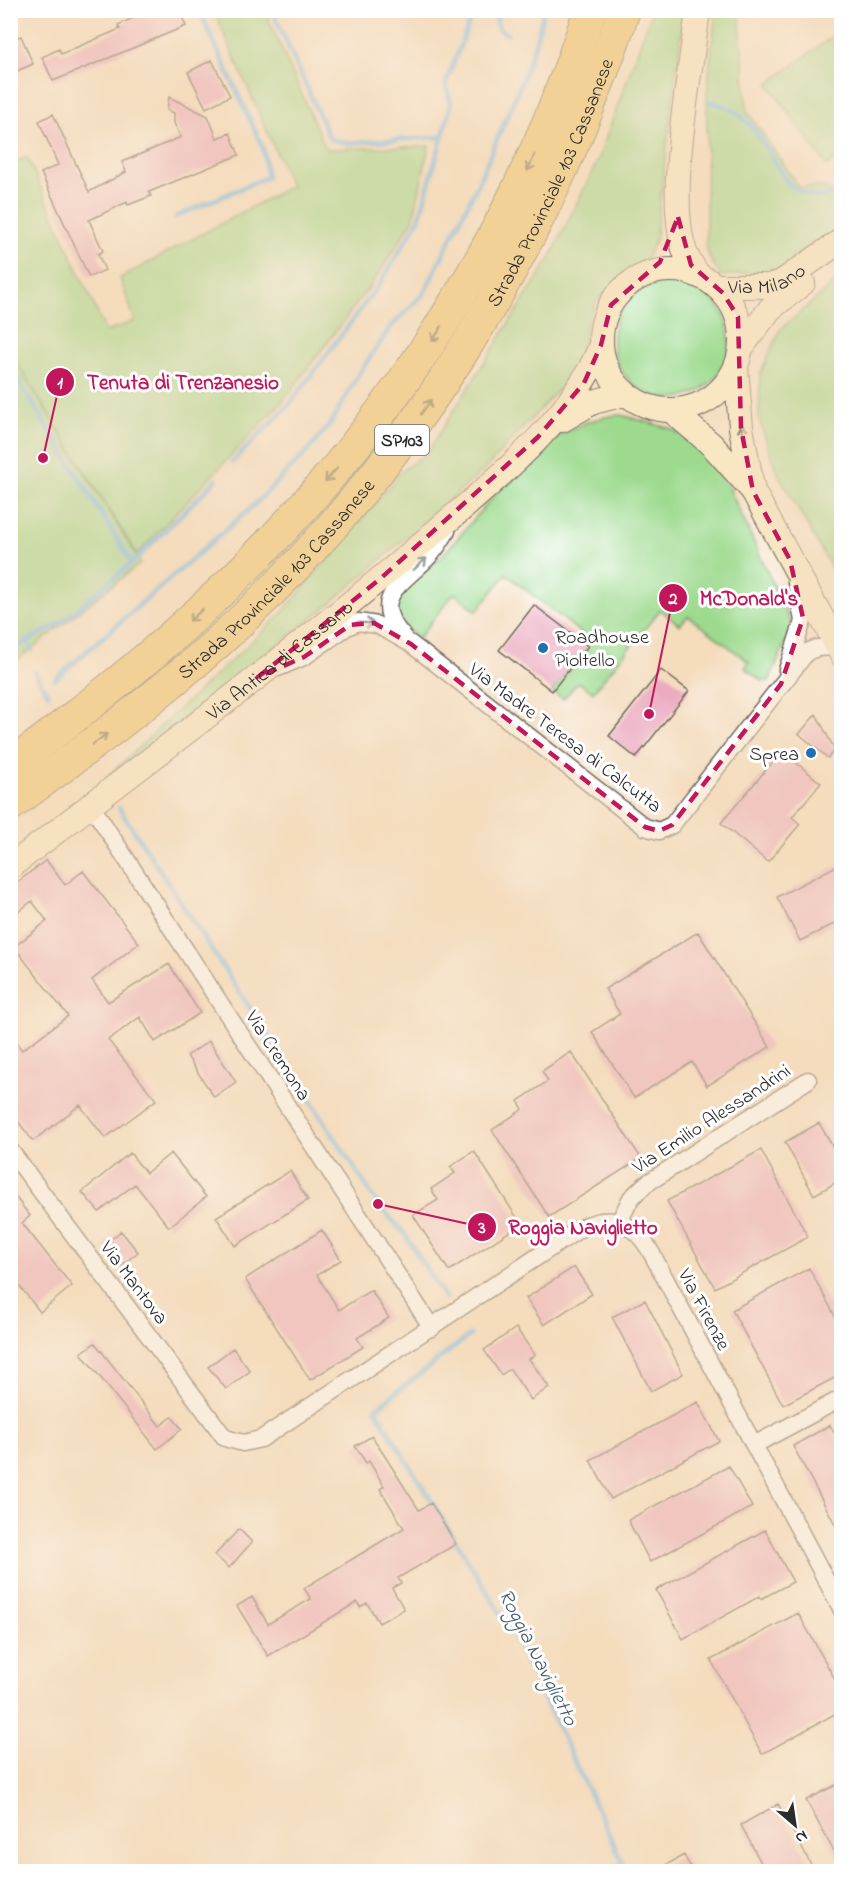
<svg xmlns="http://www.w3.org/2000/svg" width="852" height="1882" font-family="'Indie Flower',sans-serif">
	<style>
		.green { fill: #9dda8e; stroke: #64825c; stroke-width: 1.5 }
		.lines { fill: none; stroke-linecap: round; stroke-linejoin: round }
		.stream { stroke: #72b9e9; stroke-width: 5 }
		.building { fill: #ebabc0 }
		.street-casing { stroke: #71695e; stroke-width: 19 }
		.secondary-casing { stroke: #71695e; stroke-width: 26 }
		.highway-casing { stroke: #71695e; stroke-width: 34 }
		.street { stroke: #fff; stroke-width: 16 }
		.secondary { stroke: #f9e7c3; stroke-width: 24 }
		.highway { stroke: #efc469; stroke-width: 32 }
		.oneway { stroke: #837047 }
		.oneway2 { stroke: #928977 }
		.oneway3 { stroke: #a0a0a0 }
		.marked { fill: none; stroke: #c2185b; stroke-width: 4.5; stroke-dasharray: 12 8; stroke-linejoin: round }
		.poi-dot { fill: #1f6fb2; stroke: #fff; stroke-width: 2 }
		.labels { text-anchor: middle; stroke-width: 6; stroke-linejoin: round; paint-order: stroke }
		.shield { fill: #fff; stroke: #6b6b6b; stroke-width: 1.5 }
		.shield-label { font-size: 18px; font-weight: bold; fill: #2b2b2b }
		.street-label { font-size: 20px; fill: #2b2b2b; stroke: #fff }
		.poi-label { font-size: 20px; fill: #2b2b2b; stroke: #fff; text-anchor: start }
		.water-label { font-size: 21px; font-style: italic; fill: #445d6e; stroke: #fff }
		.leader { fill: none; stroke: #c2185b; stroke-width: 2 }
		.callout-dot { fill: #c2185b; stroke: #fff; stroke-width: 2 }
		.mark-label { font-size: 18px; text-anchor: middle; font-weight: bold; fill: #fff }
		.callout-label { font-size: 21px; text-anchor: middle; font-weight: bold; fill: #c2185b; stroke: #fff; stroke-width: 6; stroke-linejoin: round; paint-order: stroke }
	</style>
	<rect width="100%" height="100%" fill="#fff"/>
	<filter id="ink" filterUnits="userSpaceOnUse"><feTurbulence type="fractalNoise" baseFrequency=".0167" numOctaves="2"/><feDisplacementMap in="SourceGraphic" scale="12" xChannelSelector="R" yChannelSelector="G"/><feConvolveMatrix kernelMatrix="1 2 1 2 8 2 1 2 1" color-interpolation-filters="sRGB"/></filter>
	<filter id="wash" filterUnits="userSpaceOnUse"><feTurbulence type="fractalNoise" baseFrequency=".008" numOctaves="4" result="noise"/><feDisplacementMap in="SourceGraphic" scale="24" xChannelSelector="R" yChannelSelector="G"/><feGaussianBlur stdDeviation="1.35" result="paint"/><feColorMatrix in="noise" values="0 0 0 0 0 0 0 0 0 0 0 0 0 0 0 0 0 1.4 0 .05"/><feComposite in="paint" operator="in"/></filter>
	<g filter="url(#wash)">
		<rect width="100%" height="100%" fill="#f4dcbd"/>
		<path class="green" d="M214 11H265L326 149 429 146 413 220 376 278 283 401 137 554 13 357 141 563 11 665V164L27 157 106 332 135 321 120 278 291 186Z
			M652 11H684L655 241 646 259 607 290 595 303 586 327 582 359 571 376 485 469 325 608 106 778 282 613 404 469 427 453 549 260 598 160Z
			M716 11H739L747 111 799 187H825L841 201V225L778 270 721 276 710 259 706 245 707 93Z
			M841 30V155L827 166 768 84Z
			M841 277V585L776 470 759 419 760 374 780 330Z
			M613 340a58 58 0 1 1 116 0a58 58 0 1 1-116 0Z
			M621 415 672 429 697 447 725 479 792 626 769 681H762L745 668 749 662 688 616 680 625 660 610 593 692 578 682 563 699 552 691 591 641 506 574 477 611 454 593 418 639C410 630 393 619 396 606 400 584 423 575 438 560 488 508 542 419 621 415Z"/>
		<g class="lines">
			<path class="stream" d="M272 10 330 139 347 143 440 137
				M499 10 496 23 500 30 507 34
				M710 102C753 108 766 153 789 184 806 197 822 201 842 190
				M175 217 267 177 263 148 199 10
				M10 367 132 563 61 623 27 641
				M232 462 289 405 381 282 419 219 451 106 446 83 474 10
				M131 564 216 480
				M27 641 32 650
				M10 651 30 639
				M35 673 48 694
				M55 679 254 505 304 455 331 423 358 375 392 325 423 295 476 188 518 91 535 44 544 10
				M119 808 378 1204 404 1233 445 1298
				M470 1335 375 1409 513 1634 623 1863 609 1872"/>
		</g>
		<g id="blocks">
			<path class="building" d="M150 10H179L186 26 53 81 42 57 59 49 61 54 120 29 118 25Z
				M21 36 33 64 17 71 10 57V40Z
				M212 60 230 96 206 108 188 72Z
				M169 97 208 116 217 138 230 133 239 155 149 192 151 196 128 205 127 202 89 220 103 251 98 254 105 270 89 277 41 173 58 165 39 121 53 114 89 192 126 172 122 162 181 137 174 123V113L167 110Z
				M534 605 588 646 552 691 499 650Z
				M661 670 689 691 636 758 609 736Z
				M816 714 835 750 828 758 799 734Z
				M782 751 821 783 792 817 800 824 768 862 721 823Z
				M46 860 65 885 83 871 139 943 92 980 108 1002 169 964 200 1013 155 1042 140 1017 108 1040 156 1100 105 1138 80 1105 33 1141 10 1111V1035L22 1050 68 1016 14 947 47 921 32 901 10 918V888Z
				M842 863V920L800 941 777 897Z
				M698 932 770 1047 707 1086 692 1062 634 1098 592 1032 620 1014 605 989Z
				M209 1041 236 1082 214 1097 187 1056Z
				M571 1052 641 1158 549 1217 492 1130 523 1109 518 1101 548 1081 542 1071Z
				M819 1123 842 1163V1179L814 1195 785 1142Z
				M761 1150 808 1237 715 1288 667 1201Z
				M474 1151 521 1224 449 1271 413 1215 438 1200 431 1189 455 1173 450 1167Z
				M130 1153 146 1173 171 1153 206 1197 169 1227 135 1184 99 1212 82 1192Z
				M290 1171 308 1200 235 1246 216 1217Z
				M10 1190 30 1216 22 1223 72 1286 40 1312 10 1274Z
				M322 1230 341 1260 317 1275 339 1310 371 1290 389 1318 357 1338 363 1347 310 1380 245 1279Z
				M121 1231 138 1252 121 1266 104 1245Z
				M574 1267 592 1294 544 1325 526 1298Z
				M809 1268 842 1329V1374L783 1405 732 1310Z
				M645 1300 683 1374 651 1391 612 1317Z
				M516 1328 535 1355 529 1359 549 1387 531 1400 510 1369 501 1375 484 1350Z
				M95 1343 160 1426 172 1417 182 1429 157 1449 81 1353Z
				M233 1348 250 1371 226 1389 208 1367Z
				M698 1402 719 1441 611 1499 590 1460Z
				M830 1425 842 1447V1537L793 1446Z
				M372 1436 419 1510 431 1503 456 1544 398 1578 401 1583 392 1588 404 1609 379 1623 367 1603 360 1607 357 1602 268 1656 237 1606 252 1597 268 1624 311 1599 304 1588 404 1528 380 1489 384 1486 369 1461 366 1463 355 1446Z
				M729 1466 752 1507 650 1562 628 1520Z
				M239 1529 252 1542 229 1568 215 1555Z
				M765 1530 793 1582 761 1599 760 1596 683 1639 656 1590Z
				M798 1613 842 1692V1710L762 1754 711 1660Z
				M842 1782V1866L806 1800Z
				M778 1804 815 1872H766L741 1825Z
				M684 1855 693 1872H653Z"/>
		</g>
	</g>
	<g filter="url(#ink)">
		<use href="#blocks" fill-opacity="0" stroke="#71695e" stroke-width="1.5"/>
		<g class="lines">
			<defs>
				<path id="street" d="M404 637C365 597 407 582 431 554 437 548 442 539 447 531
					M278 668 304 657 347 627 358 622 377 625 411 644 645 827 659 831 672 825 807 652 817 648 837 647
					M787 670 803 621 796 582
					M91 805 432 1328
					M10 1150 225 1438 243 1443 261 1439 581 1228C614 1211 635 1224 652 1254L842 1610
					M619 1222 631 1198 646 1184 808 1080
					M754 1445 842 1398"/>
				<g id="secondary">
					<path d="M698 10C691 73 665 195 685 252 688 261 694 268 699 276"/>
					<circle cx="671" cy="340" r="70"/>
					<path id="s1" d="M716 286H768L780 283 842 240"/>
					<path d="M741 348 770 309 803 283"/>
					<path d="M736 367 741 428 753 491"/>
					<path d="M672 411 712 445 753 491 842 655"/>
					<path d="M562 420 593 402 625 394"/>
					<path id="s2" d="M10 867C150 759 293 654 427 539 489 485 571 423 601 345"/>
				</g>
				<g id="highway">
					<path d="M10 766C75 717 140 667 199 612 379 447 515 243 590 10"/>
					<path id="s3" d="M10 805C81 753 151 702 217 643 406 473 544 252 624 10"/>
				</g>
			</defs>
			<use href="#street" class="street-casing"/>
			<use href="#secondary" class="secondary-casing"/>
			<use href="#highway" class="highway-casing"/>
			<use href="#street" class="street"/>
			<use href="#secondary" class="secondary"/>
			<use href="#highway" class="highway"/>
		</g>
		<defs><path id="oneway-shaft" d="M-6 0H5M1.5-3L5.5 0L1.5 3" fill="none" stroke-width="1.6" stroke-linecap="round" stroke-linejoin="round" transform="scale(1.5)"/></defs>
		<g class="oneway">
			<use href="#oneway-shaft" transform="translate(531 163) rotate(115)"/>
			<use href="#oneway-shaft" transform="translate(437 334) rotate(123)"/>
			<use href="#oneway-shaft" transform="translate(426 407) rotate(-55)"/>
			<use href="#oneway-shaft" transform="translate(331 475) rotate(132)"/>
			<use href="#oneway-shaft" transform="translate(196 615) rotate(138)"/>
			<use href="#oneway-shaft" transform="translate(100 739) rotate(-37)"/>
		</g>
		<use class="oneway2" href="#oneway-shaft" transform="translate(743 433) rotate(-99)"/>
		<g class="oneway3">
			<use href="#oneway-shaft" transform="translate(420 564) rotate(-42)"/>
			<use href="#oneway-shaft" transform="translate(365 623) rotate(2)"/>
		</g>
	</g>
	<path d="M0 0H852V1882H0ZM678 217 691 265 723 293 738 317 741 428 753 491 790 560 803 618 781 684 672 825 659 831 645 827 411 644 374 623 350 625 304 657 258 677 380 579 538 437 584 383 601 345 611 305 660 262Z" fill="#f4dcbd" fill-opacity=".55" fill-rule="evenodd"/>
	<path class="marked" d="M678 217 691 265 723 293 738 317 741 428 753 491 790 560 803 618 781 684 672 825 659 831 645 827 411 644 374 623 350 625 304 657 258 677 380 579 538 437 584 383 601 345 611 305 660 262Z"/>
	<g class="poi-dot">
		<circle cx="543" cy="648" r="6"/>
		<circle cx="811" cy="753" r="6"/>
	</g>
	<g class="labels">
		<rect class="shield" x="375" y="425" width="54" height="30" rx="4.5"/>
		<g class="shield-label">
			<text x="402" y="446">SP103</text>
		</g>
		<g class="street-label">
			<text dy="7" stroke="none"><textPath href="#s3" startOffset="836">Strada Provinciale 103 Cassanese</textPath></text>
			<text dy="7" stroke="none"><textPath href="#s1" startOffset="52">Via Milano</textPath></text>
			<text dy="7" stroke="none"><textPath href="#s3" startOffset="350">Strada Provinciale 103 Cassanese</textPath></text>
			<text dy="7" stroke="none"><textPath href="#s2" startOffset="340">Via Antica di Cassano</textPath></text>
			<text transform="translate(566 737) rotate(37)" y="7">Via Madre Teresa di Calcutta</text>
			<text transform="translate(279 1055) rotate(57)" y="7">Via Cremona</text>
			<text transform="translate(711 1118) rotate(-33)" y="7">Via Emilio Alessandrini</text>
			<text transform="translate(135 1282) rotate(53)" y="7">Via Mantova</text>
			<text transform="translate(705 1309) rotate(62)" y="7">Via Firenze</text>
		</g>
		<g class="poi-label">
			<text x="555" y="643">Roadhouse<tspan x="555" dy="23">Pioltello</tspan></text>
			<text x="799" y="760" text-anchor="end">Sprea</text>
		</g>
		<g class="water-label">
			<text transform="translate(539 1657) rotate(63)" y="7">Roggia Naviglietto</text>
		</g>
	</g>
	<path class="leader" d="M43 458L60 382M649 714L673 598M378 1204L482 1227"/>
	<g class="callout-dot">
		<circle cx="43" cy="458" r="6"/>
		<circle cx="649" cy="714" r="6"/>
		<circle cx="378" cy="1204" r="6"/>
		<circle cx="60" cy="382" r="15"/>
		<circle cx="673" cy="598" r="15"/>
		<circle cx="482" cy="1227" r="15"/>
	</g>
	<g class="mark-label">
		<text x="60" y="388">1</text>
		<text x="673" y="604">2</text>
		<text x="482" y="1233">3</text>
	</g>
	<g class="callout-label">
		<text x="183" y="389">Tenuta di Trenzanesio</text>
		<text x="749" y="605">McDonald's</text>
		<text x="583" y="1234">Roggia Naviglietto</text>
	</g>
	<rect width="852" height="1882" fill="none" stroke="#fff" stroke-width="36"/>
	<g transform="translate(795 1825) rotate(151)" stroke="#ffffff" stroke-width="4.5" paint-order="stroke">
	<path d="M0-4.5L10 22L0 15L-10 22Z" fill="#2b2b2b"/>
	<text y="-9" font-size="16" font-weight="bold" text-anchor="middle" fill="#2b2b2b">N</text>
	</g>
</svg>
